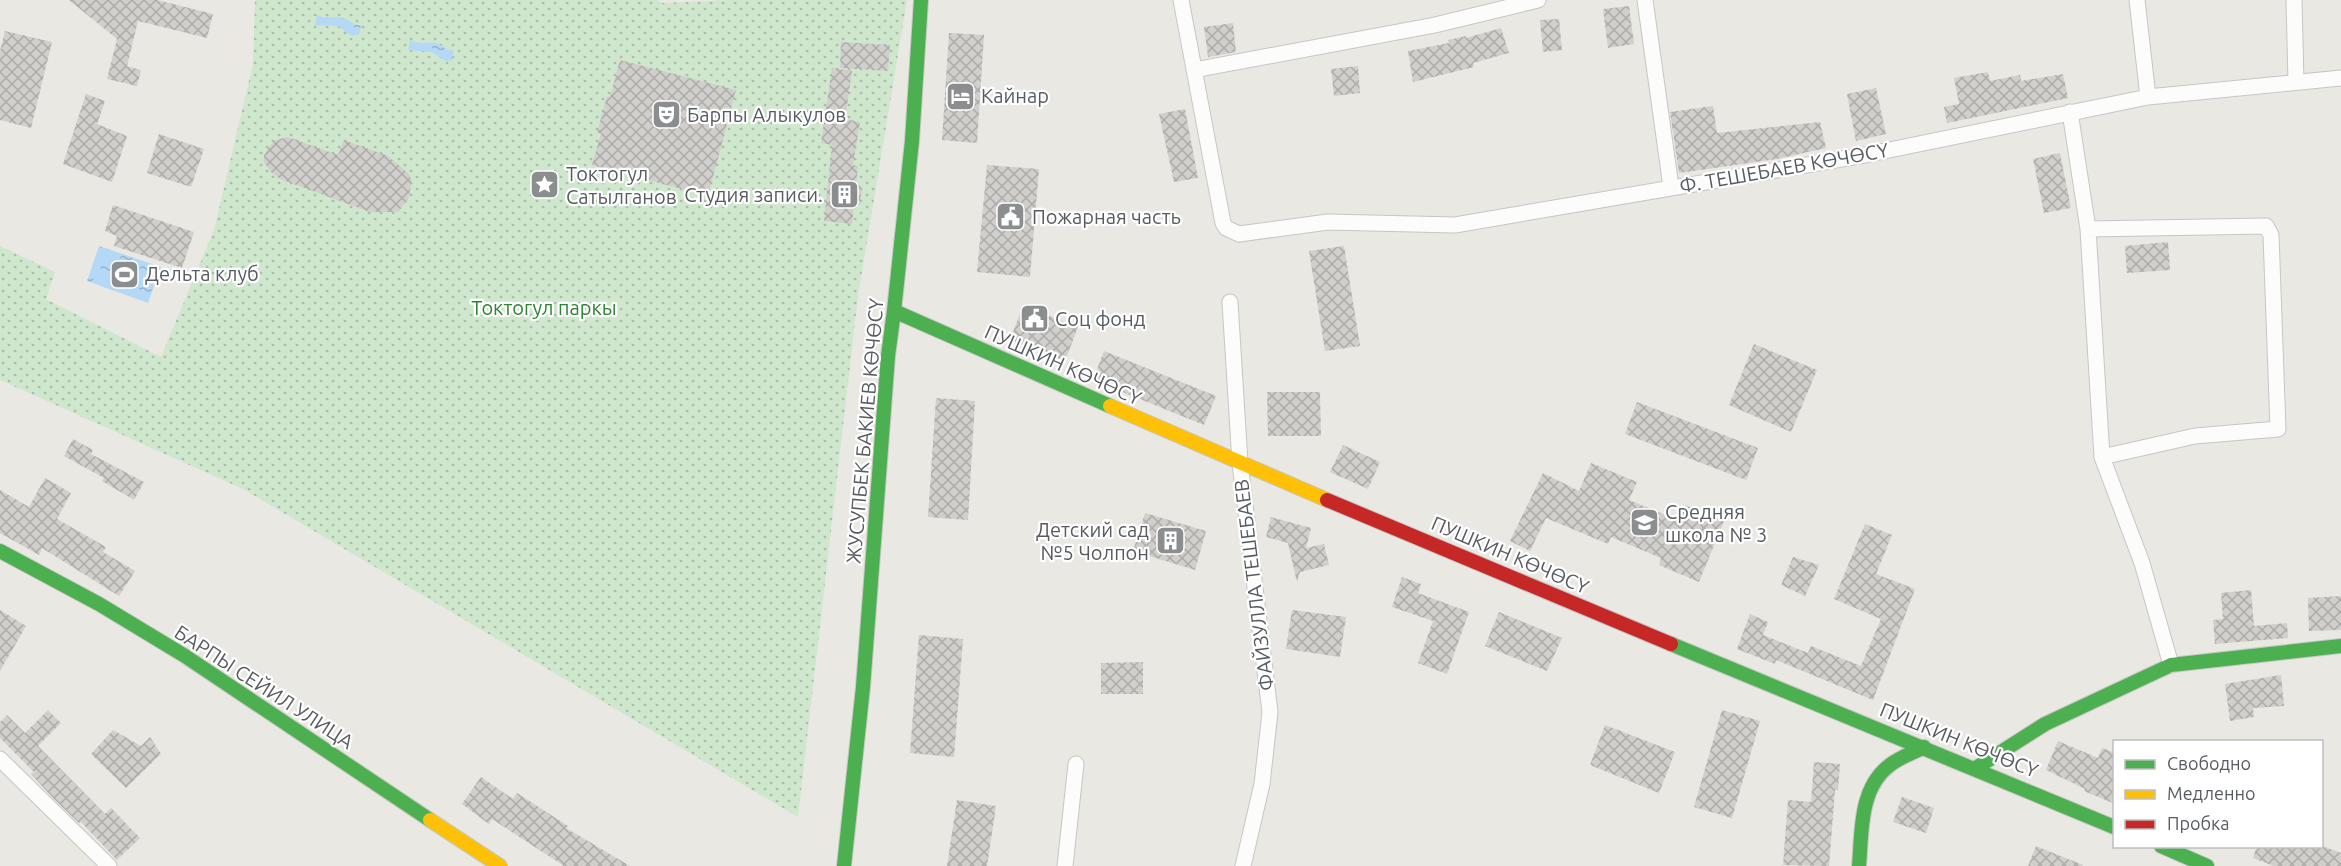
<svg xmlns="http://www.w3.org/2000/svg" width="2341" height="866" font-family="Ubuntu,sans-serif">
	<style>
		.park { fill: url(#park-dots) }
		.water { fill: url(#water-ripples) }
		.building { fill: url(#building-cross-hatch) }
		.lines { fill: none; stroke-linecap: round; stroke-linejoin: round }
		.street-casing { stroke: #c6c6c5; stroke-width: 17 }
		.fast-casing { stroke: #c7c7c6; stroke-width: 16 }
		.slow-casing { stroke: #c7c7c6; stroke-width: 16 }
		.jam-casing { stroke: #c7c7c6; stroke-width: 16 }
		.street { stroke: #fcfcfb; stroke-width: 15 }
		.fast { stroke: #4caf50; stroke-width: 14 }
		.slow { stroke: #ffc107; stroke-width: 14 }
		.jam { stroke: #c62828; stroke-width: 14 }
		.labels { text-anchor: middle; stroke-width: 4.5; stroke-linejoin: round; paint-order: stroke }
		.poi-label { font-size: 20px; fill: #585c62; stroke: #fff; text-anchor: start }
		.street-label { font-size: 20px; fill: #585c62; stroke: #fff }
		.park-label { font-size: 20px; fill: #2e8334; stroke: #fff }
	</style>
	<defs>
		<pattern id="park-dots" width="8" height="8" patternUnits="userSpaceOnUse" patternTransform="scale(1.5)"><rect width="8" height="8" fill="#cfe7cd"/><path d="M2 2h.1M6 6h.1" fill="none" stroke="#abbeaa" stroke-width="1.8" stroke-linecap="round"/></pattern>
		<pattern id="water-ripples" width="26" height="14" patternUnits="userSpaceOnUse" patternTransform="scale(1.5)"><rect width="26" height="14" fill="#b4d8f6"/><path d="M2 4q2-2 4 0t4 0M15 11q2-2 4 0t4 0" fill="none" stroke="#95b2cb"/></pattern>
		<pattern id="building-cross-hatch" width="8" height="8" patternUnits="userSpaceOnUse" patternTransform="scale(1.5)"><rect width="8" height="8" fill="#d0cfcb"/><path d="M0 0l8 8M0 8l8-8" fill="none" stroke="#acaba8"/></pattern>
	</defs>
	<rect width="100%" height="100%" fill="#eae8e2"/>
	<path class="park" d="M255 0H658L661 3 728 0H907L858 296 798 817 243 489 0 380V246L55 272 46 299 161 357 214 230 253 64Z"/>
	<path class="water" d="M317 15C326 19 334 16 342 18 351 20 352 26 361 25L359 35 352 36 338 26 315 25Z
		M410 40C419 45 427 41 436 43 444 45 445 51 454 50L452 60 446 61 431 52 408 50Z
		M99 246 161 267 148 303 87 281Z"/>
	<path class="building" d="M69 0H157L213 14 207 38 138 21 127 66 141 70 137 86 107 79 117 39Z
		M1629 6 1634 44 1608 48 1603 9Z
		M1559 19 1562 50 1543 52 1540 20Z
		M1233 23 1236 52 1208 57 1204 27Z
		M1501 28 1509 53 1473 63 1474 67 1413 82 1408 51 1449 43 1448 40 1466 36V38Z
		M5 31 52 42 31 128 0 120V51Z
		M949 33 984 35 977 143 942 140Z
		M841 42 890 45 888 71 840 68Z
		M620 60 736 90 708 196 592 165 601 133H597L607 96 610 97Z
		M1358 66 1360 93 1334 96 1331 69Z
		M832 68 852 71 845 119 860 122 853 165 858 166 856 185 862 186 860 205H854L852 224 824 221 832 145 821 143Z
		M1988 72 1990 81 2020 75 2021 81 2063 74 2068 98 1947 123 1944 107 1959 104 1954 78Z
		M1876 88 1886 134 1856 141 1847 94Z
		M86 94 105 101 97 124 127 136 112 182 63 164Z
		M1713 106 1717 133 1820 122 1826 148 1777 159 1679 173 1670 112Z
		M1185 109 1198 178 1174 182 1159 114Z
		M159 134 204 149 191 187 147 173Z
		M288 137 338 155 344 140 388 156 409 174 412 182 408 200 398 212H370L280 179 271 172 264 162V156L268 148 276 140Z
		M2060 153 2071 208 2044 213 2033 159Z
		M987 165 1039 169 1030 277 977 272Z
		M113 205 194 232 182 268 114 246 117 236 105 231Z
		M2168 242 2170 270 2127 273 2125 246Z
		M1344 246 1360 346 1325 351 1309 251Z
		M1023 306 1078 327 1065 361 1010 340Z
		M1754 344 1817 370 1791 432 1729 405Z
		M1104 351 1216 396 1204 425 1093 380Z
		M1267 392H1320L1321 436H1268Z
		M936 398 975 401 968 520 928 517Z
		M1637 402 1758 448 1746 480 1625 434Z
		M73 439 93 450 91 454 144 482 134 500 102 481 104 478 64 456Z
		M1343 445 1380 462 1368 489 1330 472Z
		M1591 463 1637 482 1629 500 1678 520 1685 505 1724 521 1699 582 1659 565 1661 558 1611 537 1608 544 1546 518 1530 551 1510 541 1543 473 1579 491Z
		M45 478 71 493 57 519 106 547 103 552 135 571 119 596 42 548 39 555 0 533V490L29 507Z
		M1145 513 1206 531 1195 570 1133 551Z
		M1271 517 1311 528 1306 548 1324 544 1329 565 1300 572 1297 582 1288 543 1266 537Z
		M1865 524 1892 535 1876 574 1915 589 1873 700 1776 660 1775 664 1737 649 1750 614 1768 622 1763 635 1808 653 1811 646 1861 666 1881 619 1834 599Z
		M1793 557 1819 565 1805 596 1781 585Z
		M1402 577 1421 584 1418 593 1469 612 1447 674 1418 663 1433 621 1392 607Z
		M2251 590 2254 626 2287 623 2288 638 2215 644 2213 620 2223 619 2221 593Z
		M2341 596V630L2309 631 2308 598Z
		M0 610 26 626 0 671Z
		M1292 610 1346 617 1340 657 1286 649Z
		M1499 612 1562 638 1547 671 1485 646Z
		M919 635 963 639 954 757 910 753Z
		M1143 662V694H1101V663Z
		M2281 675 2284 706 2253 708 2254 717 2230 721 2225 684Z
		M48 710 61 723 38 746 105 814 111 808 140 838 117 860 81 822 79 823 54 799 31 774 34 772 0 738V722L7 715 25 733Z
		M1722 710 1760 721 1732 818 1694 807Z
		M1605 725 1675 752 1659 793 1590 765Z
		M113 730 141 746 150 737 161 754 126 788 91 754Z
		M2058 741 2098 758 2102 748 2115 753V804L2084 791 2085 789 2046 770Z
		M1814 762 1840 764 1838 790H1835L1829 866 1783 865 1788 800 1811 802Z
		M481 777 513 799 517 793 568 826 566 828 630 866H564L492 819 489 824 462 804Z
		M1902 797 1934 808 1926 833 1893 822Z
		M957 800 996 806 987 866H947Z
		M2036 846 2083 865V866H2028Z
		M2257 846H2323L2341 853V866H2274L2253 858Z"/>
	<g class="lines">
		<defs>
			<path id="street" d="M1181 0 1223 223 1226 228 1239 234 1328 222 1455 225 1865 155 2148 97 2341 78
				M1645 0 1671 187
				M2137 0 2148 97
				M2294 0 2296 82
				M1194 70 1435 25 1538 0
				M2070 112 2088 229 2102 457 2142 563 2171 665
				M2088 229 2266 226 2271 235 2278 429 2195 436 2102 457
				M1230 302 1240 463 1270 712 1262 784 1243 866
				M0 759 109 866
				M1065 866 1076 764"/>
			<path id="fast" d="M921 0 912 141 894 311 1110 406
				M0 551 99 604 185 656 430 820
				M1671 644 2114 827
				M1976 768 2045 724 2171 665 2341 646
				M2161 846 2207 866
				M844 866 863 687 888 356 894 311
				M1859 866C1862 832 1859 788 1890 765 1900 757 1913 753 1924 747"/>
			<path id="slow" d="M1110 406 1327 500
				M430 820 500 866"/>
			<path id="jam" d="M1327 500 1671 644"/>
		</defs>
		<use href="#street" class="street-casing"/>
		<use href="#fast" class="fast-casing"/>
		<use href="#slow" class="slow-casing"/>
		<use href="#jam" class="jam-casing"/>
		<use href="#street" class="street"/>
		<use href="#fast" class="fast"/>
		<use href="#slow" class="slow"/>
		<use href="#jam" class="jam"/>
	</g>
	<defs>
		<symbol id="hotel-square" viewBox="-11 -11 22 22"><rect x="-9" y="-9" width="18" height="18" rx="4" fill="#8b8d8f" stroke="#fff"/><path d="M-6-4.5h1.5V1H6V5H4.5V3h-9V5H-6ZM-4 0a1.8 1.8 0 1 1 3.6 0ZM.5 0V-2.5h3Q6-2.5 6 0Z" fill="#fff"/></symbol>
		<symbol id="theatre-square" viewBox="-11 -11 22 22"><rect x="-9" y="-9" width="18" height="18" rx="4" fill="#8b8d8f" stroke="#fff"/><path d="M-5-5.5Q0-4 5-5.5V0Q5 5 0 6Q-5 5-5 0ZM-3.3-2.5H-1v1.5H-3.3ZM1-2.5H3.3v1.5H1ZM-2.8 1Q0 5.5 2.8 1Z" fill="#fff"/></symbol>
		<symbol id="sight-square" viewBox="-11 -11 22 22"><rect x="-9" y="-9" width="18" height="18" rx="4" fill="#8b8d8f" stroke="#fff"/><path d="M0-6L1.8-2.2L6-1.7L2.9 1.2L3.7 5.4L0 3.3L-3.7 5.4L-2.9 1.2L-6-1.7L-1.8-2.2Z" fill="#fff"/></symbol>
		<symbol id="building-square" viewBox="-11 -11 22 22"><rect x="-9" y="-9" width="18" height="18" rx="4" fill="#8b8d8f" stroke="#fff"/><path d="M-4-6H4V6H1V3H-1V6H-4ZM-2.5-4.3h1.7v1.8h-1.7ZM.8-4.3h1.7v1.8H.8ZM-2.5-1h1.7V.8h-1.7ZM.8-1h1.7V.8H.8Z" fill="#fff"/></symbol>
		<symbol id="civic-square" viewBox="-11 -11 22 22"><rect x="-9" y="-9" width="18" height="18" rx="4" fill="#8b8d8f" stroke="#fff"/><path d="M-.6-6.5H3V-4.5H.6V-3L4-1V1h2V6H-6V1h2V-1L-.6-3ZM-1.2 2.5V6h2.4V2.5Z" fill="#fff"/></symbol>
		<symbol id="stadium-square" viewBox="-11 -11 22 22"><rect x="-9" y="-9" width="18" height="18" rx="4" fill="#8b8d8f" stroke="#fff"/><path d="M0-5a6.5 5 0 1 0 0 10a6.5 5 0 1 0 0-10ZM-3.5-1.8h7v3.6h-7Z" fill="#fff"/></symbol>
		<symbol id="school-square" viewBox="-11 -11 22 22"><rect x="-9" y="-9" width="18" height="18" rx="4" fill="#8b8d8f" stroke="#fff"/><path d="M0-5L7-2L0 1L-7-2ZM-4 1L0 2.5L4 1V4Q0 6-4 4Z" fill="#fff"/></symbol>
	</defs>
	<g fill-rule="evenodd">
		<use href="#hotel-square" x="944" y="80" width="33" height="33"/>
		<use href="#theatre-square" x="650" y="98" width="33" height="33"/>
		<use href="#sight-square" x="528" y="168" width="33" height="33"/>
		<use href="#building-square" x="828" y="178" width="33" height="33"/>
		<use href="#civic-square" x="994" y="200" width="33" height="33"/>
		<use href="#stadium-square" x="108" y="258" width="33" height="33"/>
		<use href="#civic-square" x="1018" y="302" width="33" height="33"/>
		<use href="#school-square" x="1628" y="506" width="33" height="33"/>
		<use href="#building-square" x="1154" y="524" width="33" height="33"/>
	</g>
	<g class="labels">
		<g class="poi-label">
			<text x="981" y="103">Кайнар</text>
			<text x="687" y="122">Барпы Алыкулов</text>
			<text x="566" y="181">Токтогул<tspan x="566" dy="23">Сатылганов</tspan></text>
			<text x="823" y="202" text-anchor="end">Студия записи.</text>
			<text x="1032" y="224">Пожарная часть</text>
			<text x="145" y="281">Дельта клуб</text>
			<text x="1055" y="326">Соц фонд</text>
			<text x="1665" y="519">Средняя<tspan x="1665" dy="23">школа № 3</tspan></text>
			<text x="1149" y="537" text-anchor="end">Детский сад<tspan x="1149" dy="23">№5 Чолпон</tspan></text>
		</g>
		<g class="street-label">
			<text transform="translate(1784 168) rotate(-10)" y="7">Ф. ТЕШЕБАЕВ КӨЧӨСҮ</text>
			<text transform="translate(1063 365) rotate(24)" y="7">ПУШКИН КӨЧӨСҮ</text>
			<text transform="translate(865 431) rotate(-85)" y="7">ЖУСУПБЕК БАКИЕВ КӨЧӨСҮ</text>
			<text transform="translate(1510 555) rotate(23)" y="7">ПУШКИН КӨЧӨСҮ</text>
			<text transform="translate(1254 585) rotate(-97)" y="7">ФАЙЗУЛЛА ТЕШЕБАЕВ</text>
			<text transform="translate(264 687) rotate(33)" y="7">БАРПЫ СЕЙИЛ УЛИЦА</text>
			<text transform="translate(1959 740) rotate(22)" y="7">ПУШКИН КӨЧӨСҮ</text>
		</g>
		<g class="park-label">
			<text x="544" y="315">Токтогул паркы</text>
		</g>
	</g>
	<rect x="2113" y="740" width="210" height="108" fill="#ffffff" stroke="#bcbec0" stroke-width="1.5"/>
	<rect x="2125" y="760" width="30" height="9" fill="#4caf50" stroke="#bcbec0" stroke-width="1.5"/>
	<text x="2167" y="770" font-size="18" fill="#585c62">Свободно</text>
	<rect x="2125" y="790" width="30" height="9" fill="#ffc107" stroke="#bcbec0" stroke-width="1.5"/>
	<text x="2167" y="800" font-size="18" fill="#585c62">Медленно</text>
	<rect x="2125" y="820" width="30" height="9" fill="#c62828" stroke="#bcbec0" stroke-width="1.5"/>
	<text x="2167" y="830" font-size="18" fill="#585c62">Пробка</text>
</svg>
